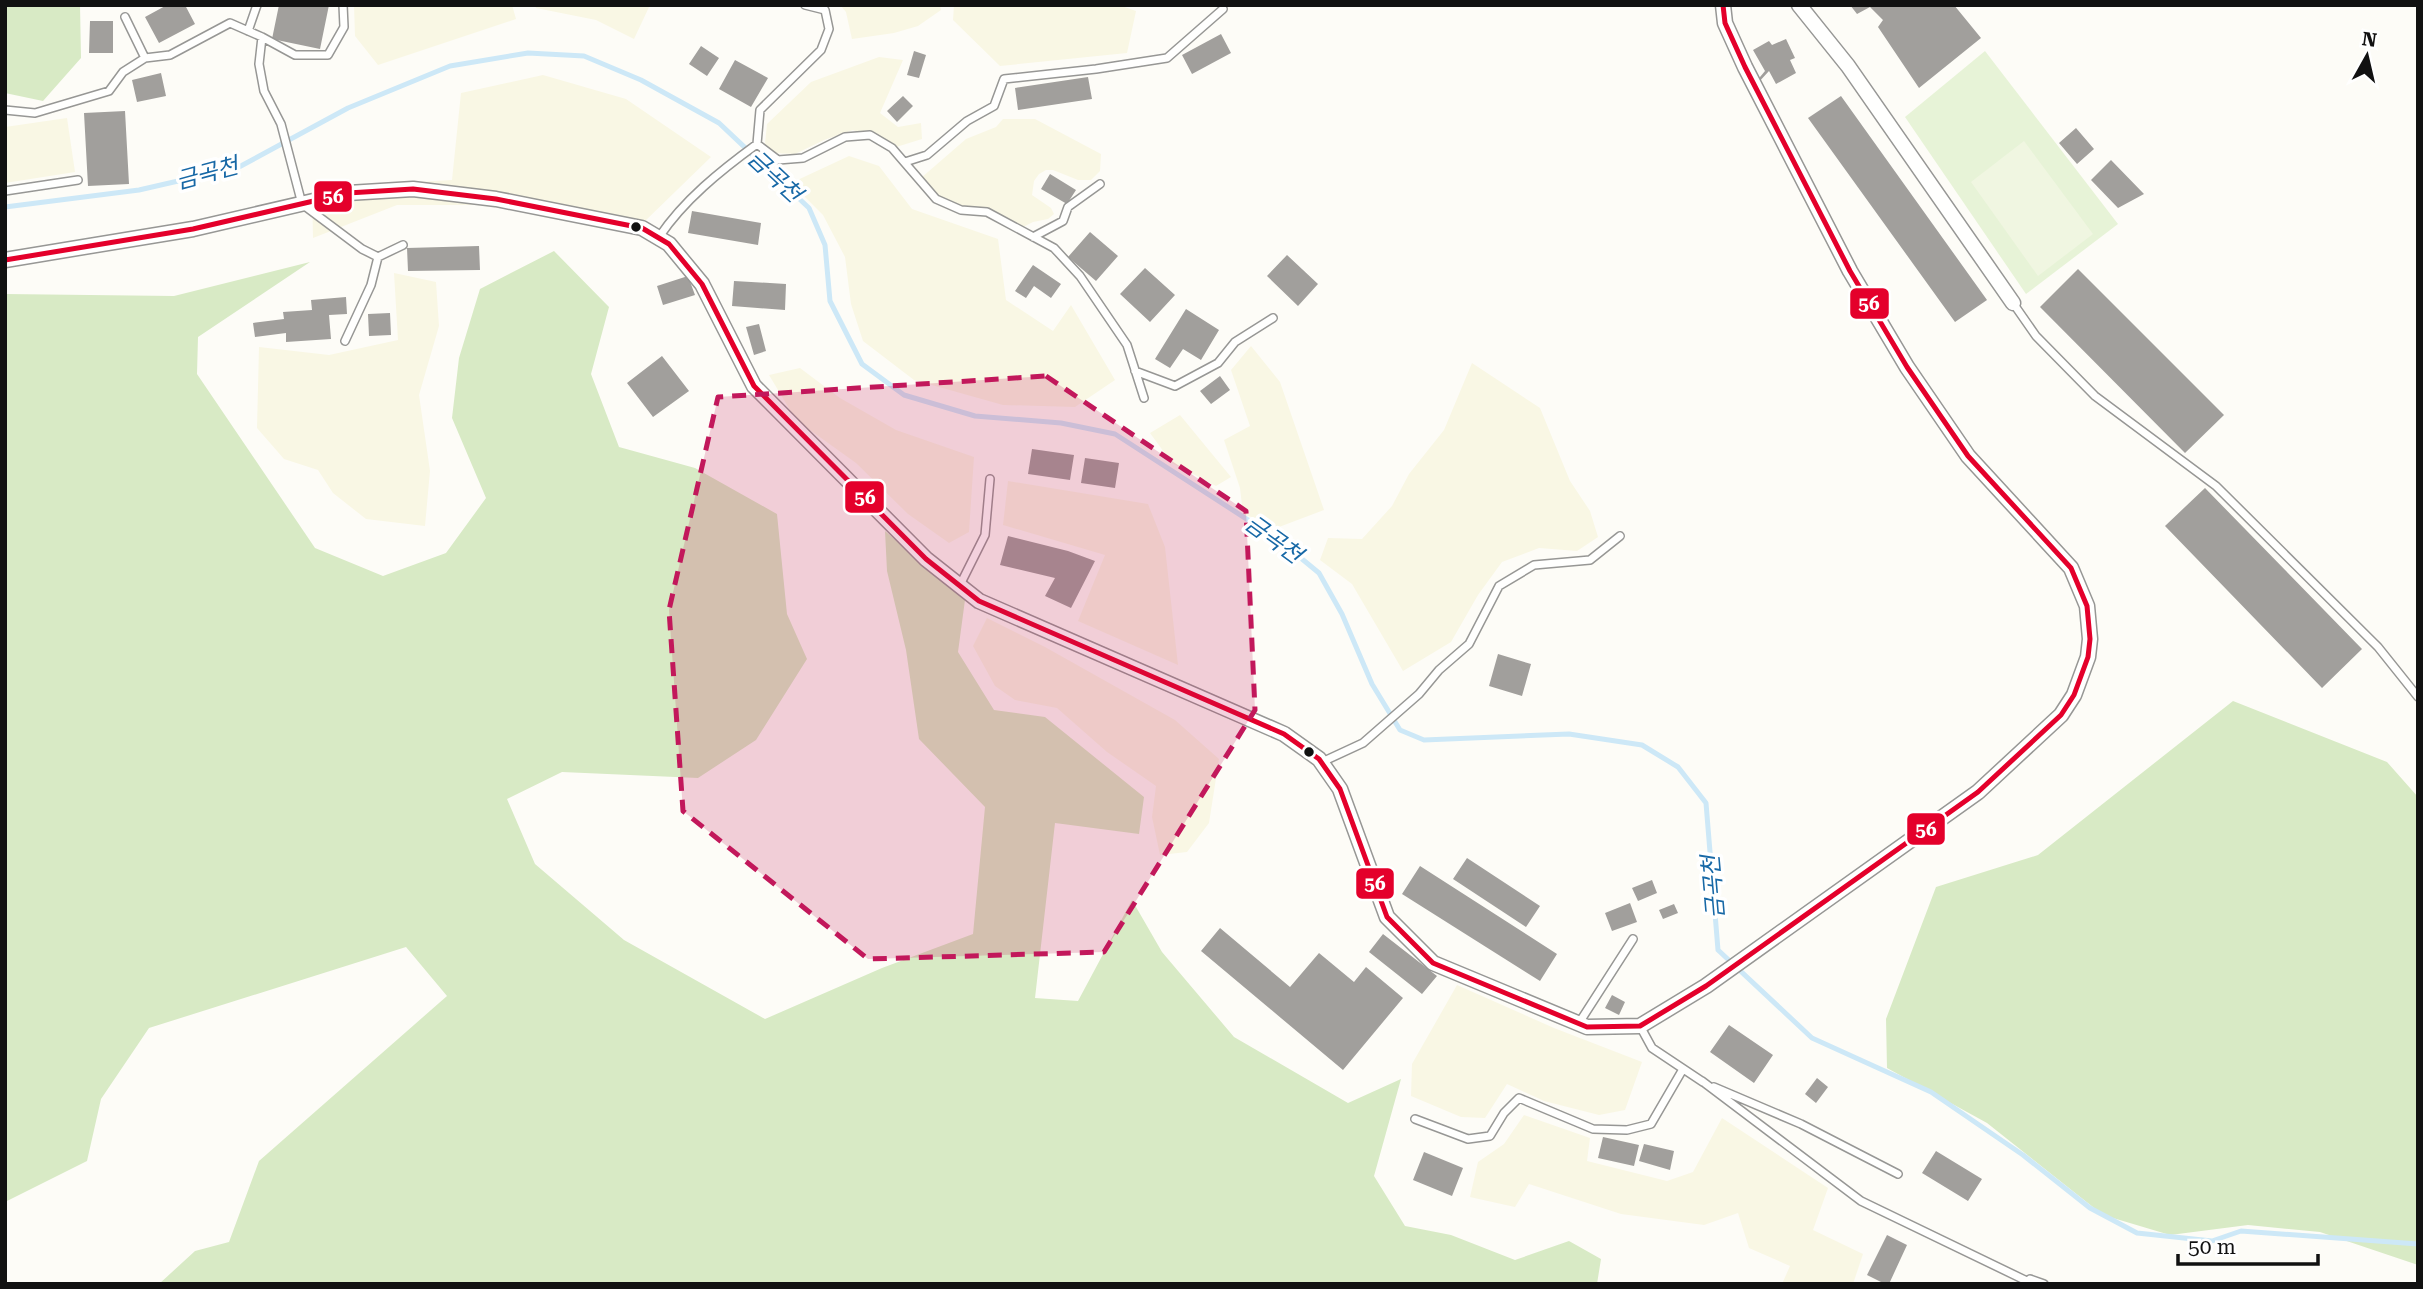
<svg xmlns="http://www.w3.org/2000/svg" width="2423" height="1289" font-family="'Roboto Serif','Noto Sans KR',serif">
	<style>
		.farmland { fill: #f9f7e4 }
		.green { fill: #e7f3d7 }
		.forest { fill: #d8eac5 }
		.pitch { fill: #f0f6e1 }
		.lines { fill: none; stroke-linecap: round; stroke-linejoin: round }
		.stream { stroke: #cde8f7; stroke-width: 5 }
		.building { fill: #a19f9c }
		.service-casing { stroke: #979795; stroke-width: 10 }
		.minor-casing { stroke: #979795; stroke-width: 17 }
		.service { stroke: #fffffe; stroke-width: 7 }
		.minor { stroke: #fffffe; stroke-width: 14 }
		.bus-1-casing { stroke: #fff; stroke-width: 10 }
		.bus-1 { stroke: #e4002b; stroke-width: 5 }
		.marked { fill: #c2185b; fill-opacity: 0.2; stroke: #c2185b; stroke-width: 5; stroke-dasharray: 14 9; stroke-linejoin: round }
		.bus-dot { fill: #111; stroke: #fff; stroke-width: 2.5 }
		.labels { text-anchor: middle; stroke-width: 7; stroke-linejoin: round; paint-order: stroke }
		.water-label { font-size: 23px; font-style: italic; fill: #1768a6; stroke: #fff }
		.line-badge { stroke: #fff; stroke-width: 2.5 }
		.badge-label { font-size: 19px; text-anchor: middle; font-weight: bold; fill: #fff }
	</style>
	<rect width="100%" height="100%" fill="#fdfcf7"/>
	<path class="farmland" d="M354 5H512L516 19 378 65 355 36Z
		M535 5H650L634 39 596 20 536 8Z
		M840 5H940L941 10 918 26 894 33 852 39 846 12Z
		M954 5H1119L1136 11 1127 53 1000 66 953 20Z
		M879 57 903 60 880 113 898 127 921 123 922 139 893 148 853 130 824 140 795 154 773 153 765 144 767 124 811 82Z
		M543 75 626 99 711 157 642 224 493 205H397L313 238 312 188 452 180 461 93Z
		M67 118 75 172 5 183V127Z
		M1003 119H1035L1101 154 1100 171 1091 180H1078L1053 170H1046L1039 174 1034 181 1032 195 1051 208 1054 214 1048 219 1033 222 1019 229 1005 227 991 218 976 213 944 207 928 192 921 178 966 139 996 127Z
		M849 156 879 166 912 209 998 239 1006 300 1053 331 1071 305 1115 380 1075 407 1003 405 914 380 863 341 851 304 845 257 823 215 791 183Z
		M394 273 436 282 439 326 419 395 430 471 425 526 366 519 333 493 318 470 284 459 257 428 259 347 329 355 398 340Z
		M1251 346 1280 382 1324 510 1279 527 1243 514 1240 488 1224 440 1250 426 1231 370Z
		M1472 363 1540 408 1570 481 1590 511 1598 537 1577 551 1539 548 1502 562 1478 595 1451 642 1403 671 1352 584 1320 560 1328 538 1362 539 1392 506 1409 474 1444 430Z
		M800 368 840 398 896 430 974 457 969 532 949 543 908 514 856 463 796 420 769 375Z
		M1180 415 1231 477 1216 486 1172 463 1150 433Z
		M1008 481 1148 504 1165 547 1178 665 1078 621 1105 555 1003 525Z
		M987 618 1045 647 1175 720 1219 759 1209 823 1187 852 1160 855 1152 817 1156 786 1107 752 1057 708 1015 700 995 686 973 646Z
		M1457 985 1554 1028 1642 1062 1625 1110 1599 1115 1544 1101 1507 1084 1485 1118 1461 1117 1411 1096 1412 1064Z
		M1524 1115 1590 1138 1587 1161 1667 1181 1693 1172 1722 1118 1828 1188 1813 1230 1863 1254 1853 1284H1782L1790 1266 1749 1248 1738 1213 1704 1225 1621 1214 1529 1184 1515 1207 1470 1197 1478 1162 1504 1144Z"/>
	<path class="green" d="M1985 51 2118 224 2026 294 1905 117Z"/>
	<path class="forest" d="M5 5H80L81 58 43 101 5 93Z
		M554 251 609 307 591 374 619 447 695 468 777 514 787 614 807 659 756 740 698 778 562 772 507 799 535 864 624 940 765 1019 882 968 973 934 985 807 919 739 906 650 887 571 885 531 965 600 958 652 994 710 1045 717 1144 797 1139 834 1055 823 1035 998 1078 1001 1132 900 1162 952 1234 1037 1348 1103 1401 1079 1374 1176 1405 1226 1451 1235 1515 1260 1569 1241 1601 1259 1597 1284H159L195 1251 229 1242 259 1161 447 996 406 947 149 1028 101 1099 87 1161 5 1202V294L174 296 310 262 198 337 197 374 315 548 383 576 446 553 486 498 452 418 459 358 480 289Z
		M2233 701 2387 762 2418 797V1265L2320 1232 2248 1225 2170 1235 2103 1215 1987 1123 1887 1068 1886 1019 1936 887 2038 855Z"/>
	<path class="pitch" d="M2024 141 2093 234 2038 276 1971 182Z"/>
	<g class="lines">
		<path class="stream" d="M5 207 139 190 239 167 348 108 450 66 528 53 584 56 641 80 719 123 809 208 825 245 830 301 862 364 904 395 975 416 1061 423 1115 434 1279 540 1319 573 1342 614 1372 684 1400 730 1424 740 1569 734 1642 745 1678 767 1706 803 1718 950 1812 1038 1931 1092 2023 1155 2090 1208 2137 1233 2212 1241 2241 1231 2418 1244"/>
	</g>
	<path class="building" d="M167 5H185L195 24 159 43 145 17Z
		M279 5H329L320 49 272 39Z
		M1850 5H1954L1981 38 1919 88 1878 27 1883 20 1870 7 1857 14Z
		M90 21H113V53H89Z
		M1221 34 1231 53 1192 74 1182 55Z
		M1786 39 1795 58 1790 60 1796 73 1776 84 1769 71 1757 84 1755 83 1765 71 1753 50 1769 41 1772 45Z
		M701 46 719 58 707 76 689 64Z
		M914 51 926 55 919 78 907 75Z
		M735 60 768 78 751 107 719 89Z
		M161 73 166 96 137 102 132 80Z
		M1088 77 1092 99 1018 110 1015 88Z
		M903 96 913 106 897 122 887 111Z
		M1841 96 1987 300 1955 322 1808 118Z
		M125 111 129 184 88 186 84 113Z
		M2076 128 2094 149 2077 164 2059 143Z
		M2111 160 2144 194 2118 208 2091 180Z
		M1050 174 1076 190 1067 204 1041 189Z
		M692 211 761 223 758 245 688 233Z
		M1090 232 1118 256 1096 281 1068 257Z
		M479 246 480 270 408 271 407 248Z
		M1287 255 1318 284 1298 306 1267 276Z
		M1033 265 1061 284 1051 298 1034 286 1026 298 1015 291Z
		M1145 268 1175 295 1150 322 1120 294Z
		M2078 269 2224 415 2185 453 2040 307Z
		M688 276 695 295 663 305 657 286Z
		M734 281 786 284 785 310 732 306Z
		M346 297 347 314 329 315 331 339 286 342V333L255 337 253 323 284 319 283 312 312 310 311 300Z
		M1186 309 1219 330 1201 360 1183 349 1170 368 1155 359Z
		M390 313 391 335 369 336 368 314Z
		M759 324 766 351 754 355 746 327Z
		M662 356 689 391 653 417 627 383Z
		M1220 376 1230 390 1211 404 1200 391Z
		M1032 449 1074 455 1070 480 1028 474Z
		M1085 458 1119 463 1115 488 1081 483Z
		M2205 488 2362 649 2322 688 2165 526Z
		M1008 536 1068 551 1095 561 1071 608 1045 596 1055 578 1000 565Z
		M1498 654 1531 664 1522 696 1489 686Z
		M1467 858 1540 906 1526 927 1453 879Z
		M1420 866 1557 954 1540 981 1402 894Z
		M1652 880 1657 893 1638 901 1632 888Z
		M1630 903 1637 922 1612 931 1605 913Z
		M1674 904 1678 913 1663 919 1659 910Z
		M1220 928 1290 987 1319 953 1354 982 1366 967 1403 998 1343 1070 1201 951Z
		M1383 934 1437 976 1422 994 1369 952Z
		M1612 995 1625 1002 1619 1015 1605 1008Z
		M1729 1025 1773 1055 1754 1083 1710 1052Z
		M1817 1078 1828 1087 1816 1103 1805 1094Z
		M1603 1137 1639 1145 1634 1166 1598 1158Z
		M1644 1144 1674 1151 1670 1170 1639 1161Z
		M1936 1151 1982 1179 1968 1201 1922 1173Z
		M1424 1152 1463 1168 1452 1196 1413 1180Z
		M1887 1235 1907 1245 1889 1284H1885L1867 1275Z"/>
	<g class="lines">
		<defs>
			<path id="service" d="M125 17 145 58
				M248 31 257 5
				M262 37 295 55H328L344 27 343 5
				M5 110 35 113 109 91 123 72 145 58 170 55 230 23 262 37 259 64 264 91 281 124 302 204 362 249 378 257 403 245
				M757 144 778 160 803 158 845 137 870 135 892 148 936 199 961 210 987 212 1054 248 1080 276 1127 345 1144 398
				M905 162 927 155 967 121 994 106 1004 79 1096 69 1167 58 1223 9
				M5 191 78 180
				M659 237C684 200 720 171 757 144L760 110 821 50 829 29 825 10 805 5
				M1033 237 1063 221 1068 207 1100 184
				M2013 303 2036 336 2095 396 2216 486 2378 647 2418 697
				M345 341 371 285 378 257
				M1135 371 1175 386 1218 363 1235 342 1273 318
				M960 585 985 535 990 479
				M1322 762 1363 743 1419 694 1439 670 1469 644 1499 586 1534 565 1590 560 1620 536
				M1579 1023 1633 939
				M1640 1026 1652 1048 1703 1082
				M1702 1081 1861 1201 2033 1284
				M1714 1087 1801 1124 1898 1174
				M1415 1119 1468 1139 1490 1136 1504 1113 1519 1098 1593 1129 1627 1130 1651 1124 1683 1069
				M2030 1279 2044 1284"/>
			<path id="minor" d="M1799 5 1848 66 2013 303
				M5 260 193 229 348 193 413 189 496 199 642 228 669 244 702 284 754 386 926 559 979 601 1284 734 1319 759 1340 789 1387 917 1433 963 1587 1027 1640 1026 1706 986 1978 792 2061 715 2074 695 2088 657 2090 639 2087 606 2071 568 1968 456 1907 367 1850 271 1745 67 1725 23 1723 5"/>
		</defs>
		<use href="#service" class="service-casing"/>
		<use href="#minor" class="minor-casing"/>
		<use href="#service" class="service"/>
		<use href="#minor" class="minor"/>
		<defs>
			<path id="bus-1" d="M5 260 193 229 348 193 413 189 496 199 642 228 669 244 702 284 754 386 926 559 979 601 1284 734 1319 759 1340 789 1387 917 1433 963 1587 1027 1640 1026 1706 986 1978 792 2061 715 2074 695 2088 657 2090 639 2087 606 2071 568 1968 456 1907 367 1850 271 1745 67 1725 23 1723 5"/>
		</defs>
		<use href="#bus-1" class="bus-1-casing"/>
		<use href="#bus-1" class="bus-1"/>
	</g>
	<path class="marked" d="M1046 376 1246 511 1255 710 1104 952 868 959 683 811 669 610 718 397Z"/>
	<g class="bus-dot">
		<circle cx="636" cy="227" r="6"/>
		<circle cx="1309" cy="752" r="6"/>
	</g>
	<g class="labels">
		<g class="water-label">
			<text transform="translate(207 173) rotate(-15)" y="8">금곡천</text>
			<text transform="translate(775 176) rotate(43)" y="8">금곡천</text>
			<text transform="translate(1274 539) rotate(36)" y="8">금곡천</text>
			<text transform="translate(1713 887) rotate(-95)" y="8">금곡천</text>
		</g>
	</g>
	<g class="line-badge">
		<rect x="313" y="180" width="40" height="33" rx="7" fill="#e4002b"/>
		<rect x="1849" y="287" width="41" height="33" rx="7" fill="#e4002b"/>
		<rect x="844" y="480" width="41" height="34" rx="7" fill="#e4002b"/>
		<rect x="1906" y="812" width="40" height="34" rx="7" fill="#e4002b"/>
		<rect x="1355" y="867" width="40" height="33" rx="7" fill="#e4002b"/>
	</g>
	<g class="badge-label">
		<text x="333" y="203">56</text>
		<text x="1869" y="310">56</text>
		<text x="865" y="504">56</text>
		<text x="1926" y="836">56</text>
		<text x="1375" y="890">56</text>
	</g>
	<rect width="2423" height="1289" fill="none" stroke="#111111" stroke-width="14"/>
	<g transform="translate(2367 56) rotate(8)" stroke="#ffffff" stroke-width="5" paint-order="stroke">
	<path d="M0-5L12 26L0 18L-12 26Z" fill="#111111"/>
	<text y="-10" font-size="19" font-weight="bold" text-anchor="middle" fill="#111111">N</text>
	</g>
	<path d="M2178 1254v10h140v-10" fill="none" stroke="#111111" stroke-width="3.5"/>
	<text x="2188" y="1254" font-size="21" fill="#111111" stroke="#ffffff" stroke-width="5" paint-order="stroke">50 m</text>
</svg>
